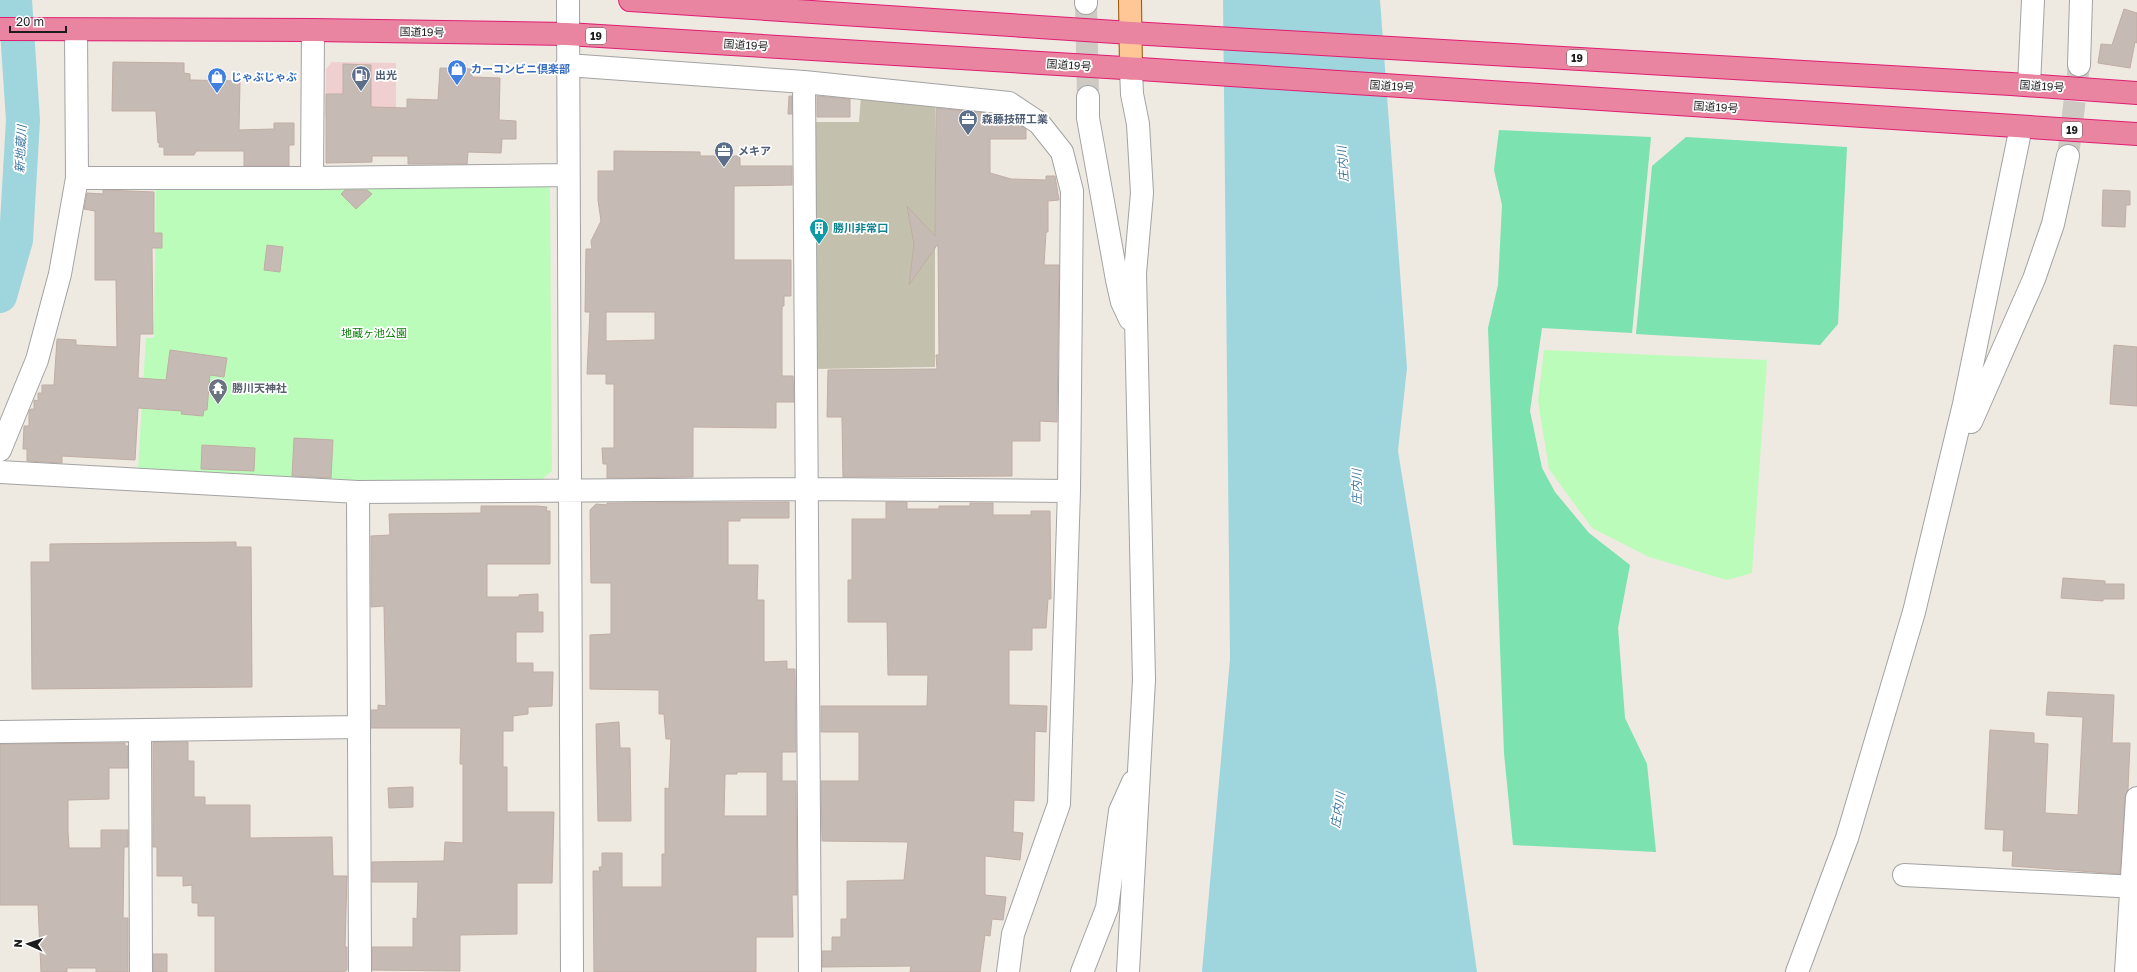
<svg xmlns="http://www.w3.org/2000/svg" width="2137" height="972" font-family="'Golos Text','Noto Sans JP',sans-serif">
	<style>
		.commercial { fill: #f0cfd1 }
		.construction { fill: #c3c1ad }
		.park { fill: #bcfcbb }
		.pitch { fill: #7be2b0 }
		.water { fill: #9fd6de }
		.lines { fill: none; stroke-linecap: round; stroke-linejoin: round }
		.river { stroke: #9fd6de; stroke-width: 34 }
		.building { fill: #c6bab5; stroke: #c0ada3; fill-rule: evenodd }
		.minor-tunnel { stroke: #cecac3; stroke-width: 22; stroke-dasharray: 22 11; stroke-linecap: butt }
		.minor-casing { stroke: #a3a3a3; stroke-width: 24 }
		.major-casing { stroke: #955500; stroke-width: 24 }
		.highway-casing { stroke: #df1c71; stroke-width: 24 }
		.minor { stroke: #fff; stroke-width: 22 }
		.major { stroke: #ffc796; stroke-width: 22 }
		.highway { stroke: #ea85a1; stroke-width: 22 }
		.labels { text-anchor: middle; stroke-width: 3.5; stroke-linejoin: round; paint-order: stroke }
		.shield { fill: #fff; stroke: #606060; stroke-width: 1 }
		.shield-label { font-size: 10px; font-weight: bold; fill: #1c1c1c }
		.street-label { font-size: 11px; fill: #1c1c1c; stroke: #fff }
		.shop-label { font-size: 11px; font-weight: bold; fill: #366cbe; stroke: #fff; text-anchor: start }
		.service-label { font-size: 11px; font-weight: bold; fill: #4e5e75; stroke: #fff; text-anchor: start }
		.culture-label { font-size: 11px; font-weight: bold; fill: #0d838f; stroke: #fff; text-anchor: start }
		.park-label { font-size: 11px; fill: #087e06; stroke: #fff }
		.worship-label { font-size: 11px; font-weight: bold; fill: #5b616d; stroke: #fff; text-anchor: start }
		.water-label { font-size: 12px; font-style: italic; fill: #4079a0; stroke: #fff }
	</style>
	<rect width="100%" height="100%" fill="#eee9e1"/>
	<path class="commercial" d="M332 62 396 63V116H325L326 69Z"/>
	<path class="construction" d="M861 96 935 105V367L813 369 812 122H859Z"/>
	<path class="park" d="M544 184 550 188 552 471 541 480 357 482 138 469 146 338H154L156 186Z
		M1544 350 1767 360 1752 573 1727 580 1649 557 1592 528 1549 469 1538 401Z"/>
	<path class="pitch" d="M1499 130 1651 137 1632 333 1542 328 1530 411 1542 468 1555 492 1589 533 1630 565 1618 628 1625 718 1647 764 1656 852 1513 845 1504 753 1488 328 1498 285 1502 205 1494 170Z
		M1686 137 1847 147 1838 324 1820 345 1636 334 1652 166Z"/>
	<path class="water" d="M1223 0H1380L1407 368 1398 451 1436 685 1477 972H1202L1230 659Z"/>
	<g class="lines">
		<path class="river" d="M0 296 16 240 23 120 15 0"/>
	</g>
	<path class="building" d="M2124 9 2137 13V43L2135 42 2130 68 2098 63 2101 44 2112 45Z
		M113 62 184 63V73L190 74V80L240 81 239 130 274 129V123H294V145H289V166H244V151H196L194 155H164V147H159L160 143H158L156 111H112Z
		M343 64 371 65V107L407 108V99L438 100 440 68 472 69V77L500 78 499 120 516 121V139H502L501 153 468 152 467 164H408V156H372V162L326 163V94H343Z
		M789 96H792V114H788Z
		M817 96 850 99V117H817Z
		M936 108 1005 115 1026 129V139H990V173L1011 179 1046 180V176H1055L1059 200 1048 201V232H1046L1044 265H1059L1057 422 1040 421V441H1012V476L843 477 842 417H827L828 370 937 369 936 355H939L938 244 909 285 914 244 907 206 935 236Z
		M614 151 700 152V156H740V166H792V185L734 186V260H791V296H784V306H782V376H793L794 402H776V428L693 427V477L607 478V464H603L602 448H614V384H606V374H587L590 312H585L586 249H592L591 241 601 221 598 200V171H614ZM606 312H655V340L606 341Z
		M103 190 154 192V233H162V248H152L153 334H140L138 378 166 380 170 350 227 358 224 377 210 375 207 410H204L203 416 181 414 182 411 138 408 135 460 62 456V463L27 461V449H23L24 426H29V411L31 409H34V400L38 401V393H42V385H54L57 339 76 340V345L117 347 116 280H95V211L84 209 87 193 103 194Z
		M345 190H367L372 194 356 209 341 194Z
		M2103 190 2130 191V205H2126L2125 227 2102 226Z
		M267 245 283 247 280 272 264 270Z
		M2114 345 2137 347V406L2110 404Z
		M294 438 333 440 331 478 292 476Z
		M202 445 255 448 254 471 201 469Z
		M789 502V518H740V521H728V565H758L757 600H764V662L787 661V669H795L796 752H782V781H796L797 895H792L793 937H756V972H594L593 871H600L599 867H602V853H622V887H662V854H665V788L669 789 671 739H666L664 714H659V690L590 689V635L611 634V583H591L590 510 596 504 607 505V503ZM737 772H767V816H724L725 774H737Z
		M886 502H907V509H939V506H970V503H993V515H1031V511H1050L1051 599H1048L1046 628H1032V650H1009V705L1047 706 1046 732 1035 731 1034 801 1014 800 1013 832 1023 833 1020 860 985 856V895L1006 897 1003 920 992 919 990 936 985 935 980 972H910L911 966 822 967V951H832V937H841V919H847V881L904 880 908 842 822 841 821 781H859V732H821V706H927L928 675H888L887 622H848V580H852V519H886Z
		M481 506H537L547 507 546 511H550V564H487V597H519V595L538 594V612H543V632H516V663H533V672H553L552 706 528 707V714L513 716V731H503V767H507V812H554L552 883H517V934L460 935V971L372 970V947H413V918L417 919 418 882H372V862L444 861 445 842 463 843V764H460L461 728H371V710H378V705L386 706 384 606 371 607V536L390 535 389 514 481 513Z
		M236 542V547H251L252 687 32 689 31 562H50V544Z
		M2063 578 2105 581V584H2124V599H2103V601L2061 598Z
		M2048 692 2114 695 2112 743H2130L2128 790 2125 797 2120 874 2012 866 2013 851H2003L2004 830 1985 829 1990 730 2034 733V743L2048 744 2045 813 2078 815 2083 717 2046 715Z
		M619 722 620 748H630L631 821H598L596 724Z
		M153 742H188V761H194V797H205V805H250V838L332 837 333 876H347L345 947H347V970L344 972H215V916H198V903H192V885L183 886V876H157V847H153Z
		M125 743V746H128V768H109V799L68 800V831L69 848H101V830H128V847H124L123 918H128V972H96V968H67V972H41L38 905H0V744Z
		M413 787V807L389 808 388 788Z
		M153 954H167V972H153Z"/>
	<g class="lines">
		<path class="minor-tunnel" d="M1086 3 1088 97
			M2068 156 2079 65"/>
		<defs>
			<path id="minor" d="M568 0 572 972
				M1086 3V0
				M567 65 804 82 1009 103 1039 123 1062 152 1072 191 1069 491 1059 804 1013 934 1008 972
				M2079 65 2081 0
				M804 82 810 972
				M2029 85 2033 0
				M1088 97V118L1117 280 1122 302 1130 319
				M77 178H312L568 175
				M312 178 313 30
				M1971 422 2034 279 2053 224 2068 156
				M0 450 37 360 60 274 77 178 76 30
				M0 472 358 492 807 489 1069 491
				M358 492 360 972
				M140 731 141 972
				M0 732 359 727
				M1904 875 2137 887
				M1082 972 1107 908 1120 811 1133 782
				M1128 972 1144 680 1135 273 1142 193 1138 124 1132 94 1131 69
				M1797 972 1847 838 1914 612 1964 404 2021 127
				M2126 972 2137 798"/>
			<path id="major" d="M1130 0 1131 69"/>
			<path id="highway" d="M630 0 1131 33 2011 84 2137 93
				M0 29 313 30 567 34 1140 69 2137 134"/>
		</defs>
		<use href="#minor" class="minor-casing"/>
		<use href="#major" class="major-casing"/>
		<use href="#highway" class="highway-casing"/>
		<use href="#minor" class="minor"/>
		<use href="#major" class="major"/>
		<use href="#highway" class="highway"/>
	</g>
	<defs>
		<symbol id="shop-pin" viewBox="-11 -11 22 30"><path d="M0 17L-7.5 6A9.5 9.5 0 1 1 7.5 6Z" fill="#3f7fe0" stroke="#fff"/><path d="M-5-2.5h2.3a2.7 3.5 0 0 1 5.4 0H5L5.5 6h-11ZM-1.5-2.5h3a1.5 2.3 0 0 0-3 0Z" fill="#fff"/></symbol>
		<symbol id="fuel-pin" viewBox="-11 -11 22 30"><path d="M0 17L-7.5 6A9.5 9.5 0 1 1 7.5 6Z" fill="#5c6f8a" stroke="#fff"/><path d="M-5.5-6h7V0h2V4h1.3V-2.5L3-4.5l.8-.8L6-3V5H2.5V1h-1V6h-7ZM-4.2-4.7v3.2H.2V-4.7Z" fill="#fff"/></symbol>
		<symbol id="office-pin" viewBox="-11 -11 22 30"><path d="M0 17L-7.5 6A9.5 9.5 0 1 1 7.5 6Z" fill="#5c6f8a" stroke="#fff"/><path d="M-6-3h4V-5.5h4V-3h4V5H-6ZM-1-4.5V-3h2v-1.5ZM-6 0V1H6V0Z" fill="#fff"/></symbol>
		<symbol id="building-pin" viewBox="-11 -11 22 30"><path d="M0 17L-7.5 6A9.5 9.5 0 1 1 7.5 6Z" fill="#0f9aa8" stroke="#fff"/><path d="M-4-6H4V6H1V3H-1V6H-4ZM-2.5-4.3h1.7v1.8h-1.7ZM.8-4.3h1.7v1.8H.8ZM-2.5-1h1.7V.8h-1.7ZM.8-1h1.7V.8H.8Z" fill="#fff"/></symbol>
		<symbol id="temple-pin" viewBox="-11 -11 22 30"><path d="M0 17L-7.5 6A9.5 9.5 0 1 1 7.5 6Z" fill="#6b7280" stroke="#fff"/><path d="M0-6L5-2H3V0L6.5 2.5H4V6H1.5V3h-3V6H-4V2.5H-6.5L-3 0V-2H-5Z" fill="#fff"/></symbol>
	</defs>
	<g fill-rule="evenodd">
		<use href="#shop-pin" x="446" y="58" width="22" height="30"/>
		<use href="#fuel-pin" x="350" y="64" width="22" height="30"/>
		<use href="#shop-pin" x="206" y="66" width="22" height="30"/>
		<use href="#office-pin" x="957" y="108" width="22" height="30"/>
		<use href="#office-pin" x="713" y="140" width="22" height="30"/>
		<use href="#building-pin" x="808" y="217" width="22" height="30"/>
		<use href="#temple-pin" x="207" y="377" width="22" height="30"/>
	</g>
	<g class="labels">
		<g class="shield">
			<rect x="586" y="28" width="20" height="16" rx="3"/>
			<rect x="1567" y="50" width="20" height="16" rx="3"/>
			<rect x="2062" y="122" width="20" height="16" rx="3"/>
		</g>
		<g class="shield-label">
			<text x="596" y="40">19</text>
			<text x="1577" y="62">19</text>
			<text x="2072" y="134">19</text>
		</g>
		<g class="street-label">
			<text transform="translate(422 32) rotate(1)" y="4">国道19号</text>
			<text transform="translate(746 45) rotate(4)" y="4">国道19号</text>
			<text transform="translate(1069 65) rotate(4)" y="4">国道19号</text>
			<text transform="translate(1392 86) rotate(4)" y="4">国道19号</text>
			<text transform="translate(2042 86) rotate(4)" y="4">国道19号</text>
			<text transform="translate(1716 107) rotate(4)" y="4">国道19号</text>
		</g>
		<g class="shop-label">
			<text x="471" y="73">カーコンビニ倶楽部</text>
			<text x="231" y="81">じゃぶじゃぶ</text>
		</g>
		<g class="service-label">
			<text x="375" y="79">出光</text>
			<text x="982" y="123">森藤技研工業</text>
			<text x="738" y="155">メキア</text>
		</g>
		<g class="culture-label">
			<text x="833" y="232">勝川非常口</text>
		</g>
		<g class="park-label">
			<text x="374" y="337">地蔵ヶ池公園</text>
		</g>
		<g class="worship-label">
			<text x="232" y="392">勝川天神社</text>
		</g>
		<g class="water-label">
			<text transform="translate(21 149) rotate(-87)" y="4">新地蔵川</text>
			<text transform="translate(1343 164) rotate(-94)" y="4">庄内川</text>
			<text transform="translate(1357 487) rotate(-90)" y="4">庄内川</text>
			<text transform="translate(1338 810) rotate(-81)" y="4">庄内川</text>
		</g>
	</g>
	<g transform="translate(28 944) rotate(273)" stroke="#ffffff" stroke-width="3" paint-order="stroke">
	<path d="M0-3L7 15L0 10L-7 15Z" fill="#1c1c1c"/>
	<text y="-6" font-size="11" font-weight="bold" text-anchor="middle" fill="#1c1c1c">N</text>
	</g>
	<path d="M10 26v6h56v-6" fill="none" stroke="#1c1c1c" stroke-width="2"/>
	<text x="16" y="26" font-size="12" fill="#1c1c1c" stroke="#ffffff" stroke-width="3" paint-order="stroke">20 m</text>
</svg>
